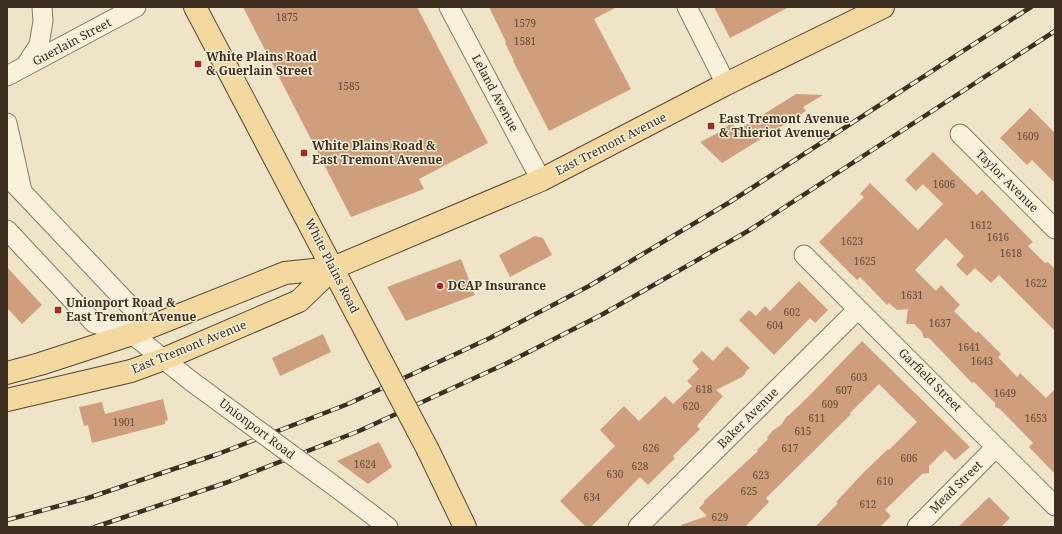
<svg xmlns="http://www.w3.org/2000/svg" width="1062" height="534" font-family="'Noto Serif',serif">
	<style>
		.building { fill: #cf9f7d }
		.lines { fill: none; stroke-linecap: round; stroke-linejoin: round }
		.minor-casing { stroke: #8d765c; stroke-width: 21 }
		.major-casing { stroke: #5b4430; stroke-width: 24 }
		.minor { stroke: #faf1dc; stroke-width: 19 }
		.major { stroke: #f3d9a0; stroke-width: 22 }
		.rail-casing { stroke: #3d2e20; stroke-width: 4.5 }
		.rail { stroke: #f7eed8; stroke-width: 3; stroke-dasharray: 9; stroke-linecap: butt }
		.minor-bridge-casing { stroke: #8d765c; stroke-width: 21; stroke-linecap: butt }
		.major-bridge-casing { stroke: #5b4430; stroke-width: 24; stroke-linecap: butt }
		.minor-bridge { stroke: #faf1dc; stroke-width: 19 }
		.major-bridge { stroke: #f3d9a0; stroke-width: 22 }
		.poi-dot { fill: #9e2a2b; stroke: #f7eed8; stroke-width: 1.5 }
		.labels { text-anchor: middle; stroke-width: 3; stroke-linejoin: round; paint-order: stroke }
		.number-label { font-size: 10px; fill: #624a37 }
		.street-label { font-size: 12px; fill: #3d2e20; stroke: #f7eed8 }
		.poi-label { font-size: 12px; font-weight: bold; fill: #3d2e20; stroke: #f7eed8; text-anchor: start }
	</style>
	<rect width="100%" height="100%" fill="#f0e4c8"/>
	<path class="building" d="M243 7H417L488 143 419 179 424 189 351 217Z
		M489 7H617L594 19 631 89 549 131 513 61H514L505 43 506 42Z
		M714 7H789L730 38Z
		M796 94 823 95 803 107 806 111 722 163 700 142 720 132 719 131 732 123 737 131Z
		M1030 108 1055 133V183L1032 160 1027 165 1000 138Z
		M933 152 977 195 982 190 1033 242 1028 246 1045 263 1048 262 1055 269V331L999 275 991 283 975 268 967 276 956 265 964 256 946 238 915 270 936 291 941 285 960 305 954 311 976 333 978 331 1001 354 998 357 1017 377 1020 373 1046 398 1055 389V474L1029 447 1033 443 1000 409 995 407V403L974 382 972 383 929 338H924L922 332 914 324H906L908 309 897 310 889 303 887 305 860 277 857 280 819 242 864 197 860 194 870 183 918 230 943 204 923 184 916 191 905 180Z
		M535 236 543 238 552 255 510 277 499 255Z
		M461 259 475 295 406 321 387 287Z
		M7 267 42 305 22 324 7 308Z
		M799 281 828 310 815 323 810 318 774 355 739 320 749 310 756 316 765 306 770 311Z
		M323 334 331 352 280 376 272 358Z
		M862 341 970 447 955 460 945 450 929 466V473L922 474 885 510 891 516 880 527H815L838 503 836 502 864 472 888 449 889 450 917 422 879 384 850 413 851 414 840 425 766 498 769 502 745 527H681V525L707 516 699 508 704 503V501L758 451 757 450 768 439 767 437 771 433 772 431 781 425 787 416H788L810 395Z
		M727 346 750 368 746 371 745 374 742 377 716 390 723 396 697 426 700 429 673 456 675 458 648 485 640 477 591 527H586L560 501 615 446 600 430 624 406 639 421 665 396 673 404 692 386 687 381 699 369 692 361 702 351 713 361Z
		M163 399 168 420 165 421V424L92 443 88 425 84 426 79 407 102 402 105 414Z
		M379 442 392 467 368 484 337 461Z
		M989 497 1010 518 1001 527H958Z"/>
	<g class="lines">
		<defs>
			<path id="minor" d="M449 7 541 180
				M687 7 726 84
				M26 65 39 45 43 21 42 7
				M7 76 136 7
				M7 123 22 191
				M960 134 1055 229
				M7 176 133 309 132 334
				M7 230 94 323 132 334 191 381
				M804 255 1055 506
				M337 488 388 527
				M638 527 858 309
				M917 527 996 447"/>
			<path id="major" d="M195 7 357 315
				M7 373 40 364 132 334 285 273 333 268 541 180 726 84 883 7
				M7 400 131 371 164 359 299 301 333 268
				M428 450 465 527"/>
		</defs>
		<use href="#minor" class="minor-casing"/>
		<use href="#major" class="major-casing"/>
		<use href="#minor" class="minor"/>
		<use href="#major" class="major"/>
		<defs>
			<path id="rail" d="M7 520 88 498 218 454 348 404 490 338 589 286 730 202 1031 7
				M95 527 228 482 359 431 505 364 603 314 748 231 1055 31"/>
		</defs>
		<use href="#rail" class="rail-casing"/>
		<use href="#rail" class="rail"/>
		<defs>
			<path id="minor-bridge" d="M191 381 337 488"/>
			<path id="major-bridge" d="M357 315 428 450"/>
		</defs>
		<use href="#minor-bridge" class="minor-bridge-casing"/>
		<use href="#major-bridge" class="major-bridge-casing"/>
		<use href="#minor-bridge" class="minor-bridge"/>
		<use href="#major-bridge" class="major-bridge"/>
	</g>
	<g class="poi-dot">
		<rect x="194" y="60" width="8" height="8" rx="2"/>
		<rect x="707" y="122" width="8" height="8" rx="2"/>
		<rect x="300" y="149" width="8" height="8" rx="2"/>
		<circle cx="440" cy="286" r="4"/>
		<rect x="54" y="306" width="8" height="8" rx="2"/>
	</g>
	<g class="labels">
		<g class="number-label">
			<text x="287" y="21">1875</text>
			<text x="525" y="27">1579</text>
			<text x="525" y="45">1581</text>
			<text x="349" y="90">1585</text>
			<text x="1028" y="140">1609</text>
			<text x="944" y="188">1606</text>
			<text x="981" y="229">1612</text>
			<text x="998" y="241">1616</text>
			<text x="852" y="245">1623</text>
			<text x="1011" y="257">1618</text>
			<text x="865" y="265">1625</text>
			<text x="1036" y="287">1622</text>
			<text x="912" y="299">1631</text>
			<text x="792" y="316">602</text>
			<text x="940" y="327">1637</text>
			<text x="775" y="329">604</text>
			<text x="969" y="351">1641</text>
			<text x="982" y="365">1643</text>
			<text x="859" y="381">603</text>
			<text x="704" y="393">618</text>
			<text x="844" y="394">607</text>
			<text x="1005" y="397">1649</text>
			<text x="830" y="408">609</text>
			<text x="691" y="410">620</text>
			<text x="817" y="422">611</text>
			<text x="1036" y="422">1653</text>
			<text x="124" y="426">1901</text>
			<text x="803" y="435">615</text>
			<text x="651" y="452">626</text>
			<text x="790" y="452">617</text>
			<text x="909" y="462">606</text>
			<text x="365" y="468">1624</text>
			<text x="640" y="470">628</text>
			<text x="615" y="478">630</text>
			<text x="761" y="479">623</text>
			<text x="885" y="485">610</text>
			<text x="749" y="495">625</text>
			<text x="592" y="501">634</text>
			<text x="868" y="508">612</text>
			<text x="720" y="521">629</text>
		</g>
		<g class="street-label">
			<text transform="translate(72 42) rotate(-28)" y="4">Guerlain Street</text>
			<text transform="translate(495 93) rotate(62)" y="4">Leland Avenue</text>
			<text transform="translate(611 144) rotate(-27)" y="4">East Tremont Avenue</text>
			<text transform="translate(1007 181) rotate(45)" y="4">Taylor Avenue</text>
			<text transform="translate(332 266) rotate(63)" y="4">White Plains Road</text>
			<text transform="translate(189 347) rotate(-22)" y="4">East Tremont Avenue</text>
			<text transform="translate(930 380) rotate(45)" y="4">Garfield Street</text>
			<text transform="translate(748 418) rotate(-45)" y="4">Baker Avenue</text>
			<text transform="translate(257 429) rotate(37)" y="4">Unionport Road</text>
			<text transform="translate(956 487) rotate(-45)" y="4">Mead Street</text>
		</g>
		<g class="poi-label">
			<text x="206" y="61">White Plains Road<tspan x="206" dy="14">&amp; Guerlain Street</tspan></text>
			<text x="719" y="123">East Tremont Avenue<tspan x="719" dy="14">&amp; Thieriot Avenue</tspan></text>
			<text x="312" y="150">White Plains Road &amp;<tspan x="312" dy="14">East Tremont Avenue</tspan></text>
			<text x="448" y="290">DCAP Insurance</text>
			<text x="66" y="307">Unionport Road &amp;<tspan x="66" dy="14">East Tremont Avenue</tspan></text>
		</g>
	</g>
	<rect width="1062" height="534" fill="none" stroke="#3d2e20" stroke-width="16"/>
</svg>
